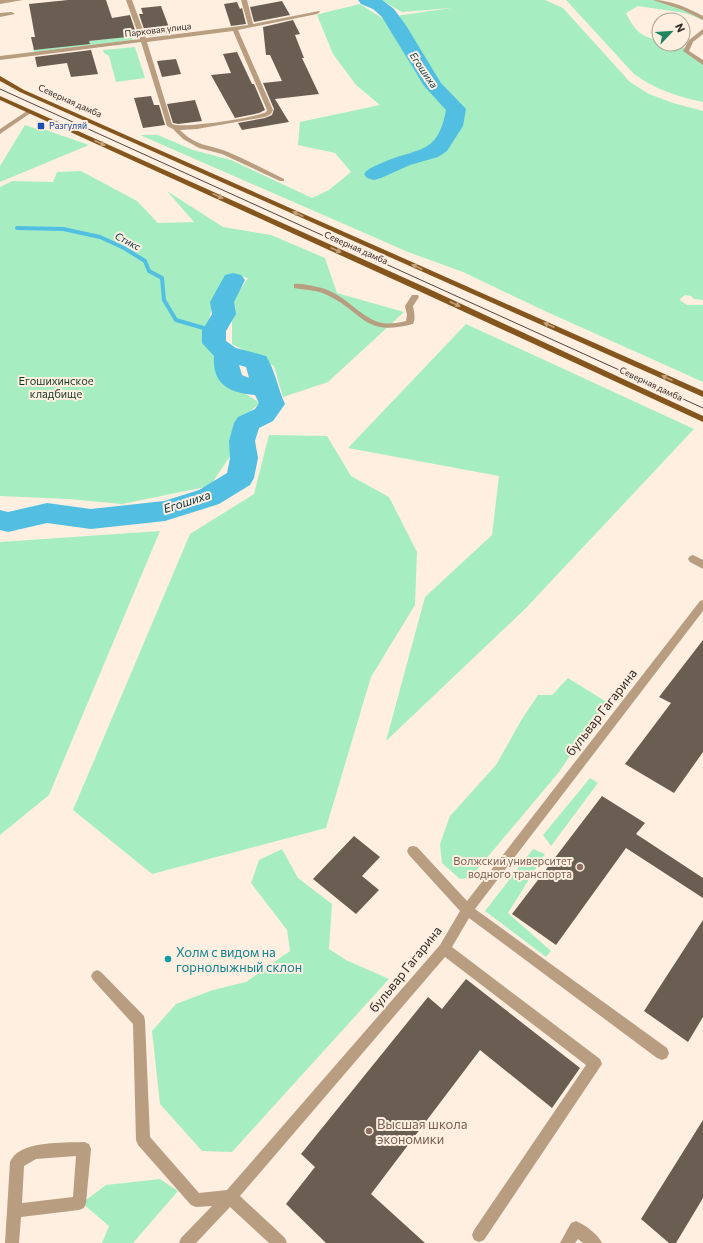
<svg xmlns="http://www.w3.org/2000/svg" width="703" height="1243" font-family="Commissioner,sans-serif">
	<style>
		.green { fill: #a6eec1 }
		.lines { fill: none; stroke-linecap: round; stroke-linejoin: round }
		.stream { stroke: #52bee2; stroke-width: 4 }
		.river { fill: #52bee2; fill-rule: evenodd }
		.building { fill: #6a5e52 }
		.minor { fill: #b89d81; fill-rule: evenodd }
		.major { fill: #84551c; fill-rule: evenodd }
		.tram { stroke: #4c453f; stroke-width: 1 }
		.oneway { fill: #c1a27e }
		.transit-dot { fill: #1a4fb4; stroke: #feefe1; stroke-width: 1.5 }
		.education-dot { fill: #8d6e63; stroke: #feefe1; stroke-width: 1.5 }
		.culture-dot { fill: #0f9aa8; stroke: #feefe1; stroke-width: 1.5 }
		.labels { text-anchor: middle; stroke-width: 4; stroke-linejoin: round; paint-order: stroke }
		.far-street-label { font-size: 9px; fill: #322c27; stroke: #feefe1 }
		.far-transit-label { font-size: 9px; fill: #164399; stroke: #feefe1; text-anchor: start }
		.far-water-label { font-size: 10px; font-style: italic; fill: #003341; stroke: #feefe1 }
		.park-label { font-size: 11px; fill: #123723; stroke: #feefe1 }
		.education-label { font-size: 11px; fill: #785e54; stroke: #feefe1; text-anchor: end }
		.water-label { font-size: 12px; font-style: italic; fill: #003341; stroke: #feefe1 }
		.near-street-label { font-size: 13px; fill: #322c27; stroke: #feefe1 }
		.near-culture-label { font-size: 13px; fill: #0d838f; stroke: #feefe1; text-anchor: start }
		.near-education-label { font-size: 13px; fill: #785e54; stroke: #feefe1; text-anchor: start }
	</style>
	<rect width="100%" height="100%" fill="#feefe1"/>
	<path class="green" d="M381 0H545L563 8 630 82 649 94 673 103 703 111V300L694 299 691 296 685 295 680 299 681 301 687 305H703V382L547 312 463 272 408 252 140 135H158L193 150 231 160 312 198 329 190 351 172 335 153 298 145 300 122 380 105 356 85 333 54 317 15 323 13 360 4 382 18 451 8 402 12Z
		M566 0H656L685 9 703 18V20L685 13 638 6 626 13C634 29 640 37 659 40V44H679L703 63V102C679 97 654 89 634 74Z
		M132 31 133 38 132 40 34 52 33 48 124 37Z
		M135 47 145 78 116 82 109 56 104 53 103 50Z
		M25 125 40 130 43 129 89 145 0 182V166Z
		M81 171 137 201 158 223 194 222 167 191 223 227 271 235 325 258 337 293 404 312 328 382 283 397 274 366 232 344V302L248 278 229 274 215 295 206 331 208 346 220 361 221 374 233 386 260 403 234 424 235 449 210 486 122 504 68 499 0 496V187L12 181 53 182 57 172Z
		M466 324 694 429 525 609 386 741 425 597 492 535 499 476 348 448Z
		M269 435 327 436 351 476 389 497 417 552 415 605 371 677 326 828 152 874 73 810 190 534 254 494Z
		M160 531 49 795 0 835V542Z
		M568 678 605 701 614 699 595 719 559 772 470 878 460 879 442 863 440 844 450 816 496 765 522 719 538 695H552Z
		M590 778 598 783 551 846 543 835Z
		M282 849 298 878 332 904 329 949 346 960 389 979 232 1152 202 1151 160 1104 152 1031 176 1004 213 990 246 982 290 951 287 930 251 883 259 860Z
		M533 849 545 854 508 913 551 951 546 957 485 911Z
		M160 1179 178 1191 133 1243H102L109 1226 82 1203 106 1185Z"/>
	<g class="lines">
		<path class="stream" d="M17 228 63 229 100 237 124 248 145 261 149 271 162 278 164 300 176 320 214 331"/>
		<path class="river" d="M358 0H382L394 9 407 27 441 83 466 109 463 126 447 151 438 157 410 165 381 178 374 180 367 178 364 174C368 168 375 166 382 163 417 147 438 156 446 110L424 86 382 17 373 9 361 4Z
			M233 273 241 275 245 280 234 302 236 314 226 331V341L236 348 266 356C275 370 278 389 285 404L273 421 259 428 255 441 258 458 254 478 250 485 219 504 165 521 91 529 47 523 8 532 0 530V510L8 512 47 503 91 509 164 501 199 490 227 473 230 458 229 441 234 423 238 417 255 409 259 403 255 395C230 393 212 385 214 356L202 343V331L212 314 210 302 225 275ZM239 365 246 367 249 378 242 375Z"/>
	</g>
	<path class="building" d="M68 0H106L112 18 130 15 137 36 89 41 90 44 34 50 31 37H35L29 4Z
		M282 1 290 15 254 22 250 7Z
		M237 2 240 9 242 8 246 24 231 26 224 4Z
		M161 6 171 33 149 36V34L146 35 139 14H143L141 8Z
		M293 20 300 34 295 35 304 58H302L319 94 275 99 289 122 242 130 238 123 265 118 272 115 274 109 263 83 282 81 270 55H266L263 27Z
		M91 50 98 74 71 77 67 63 37 67 35 57Z
		M237 52 252 84H254L265 110 259 113 235 118 211 75 231 73 223 54Z
		M176 59 181 74 162 77 157 61Z
		M151 96 154 105H159L165 125 143 128 134 98Z
		M195 100 202 121 178 124 173 123 167 104Z
		M703 640V752L674 793 625 764 671 703 659 697Z
		M602 796 645 823 636 834 703 878V898L626 848 556 945 512 914Z
		M354 836 380 857 362 876 379 890 356 914 313 879Z
		M703 920V1017L688 1042 644 1011Z
		M466 979 580 1068 552 1108 480 1050 371 1194 425 1243H326L286 1204 315 1167 301 1154 428 997 442 1009Z
		M703 1120V1198L676 1243H669L641 1219Z"/>
	<g class="lines">
		<path class="minor" d="M0 0H23L0 4Z
			M126 0H132L146 38 248 25 241 0H247L253 24 319 11 320 12 317 14 238 30 273 110 271 114 265 117 197 129 180 130C197 147 208 144 228 152 247 160 266 170 284 179V181H280L222 154 199 148 183 139 173 129 167 126 141 42 0 60V56L140 39ZM233 31 267 110 266 112C255 118 182 129 172 124L147 42Z
			M653 0C671 0 688 8 703 16V20L683 10Z
			M0 13 12 12 15 14 0 17Z
			M703 29V34L693 42 689 51 703 60V65L683 51 689 40Z
			M27 111 32 112 0 134V129Z
			M294 284C300 283 307 285 313 286 344 291 354 313 378 322 388 325 397 323 406 321L407 315 405 306 412 295H418L419 297 413 306C414 312 416 318 413 324 363 337 365 313 327 295 317 290 306 290 294 288Z
			M693 555 703 560V569L690 562 688 559 690 556Z
			M703 600V611L475 909 667 1048 669 1053 667 1058 662 1060 657 1058 469 918 452 947 600 1059 602 1064 484 1240 479 1242 474 1240 472 1235 474 1230 586 1065 445 957 240 1196 285 1238 287 1243H269L230 1207 196 1243H179L181 1238 212 1206 196 1207 191 1205 138 1145 136 1140 133 1024 93 980 91 976 93 972 97 970 101 972 144 1016 145 1021 150 1137 199 1193 227 1190 440 945 460 911 409 855 407 851 409 847 413 846 417 847 467 901 700 601Z
			M84 1142 89 1144 91 1149 86 1203 84 1208 79 1210 21 1217 19 1243H5L10 1162C19 1140 64 1143 84 1142ZM76 1156 73 1197 22 1203 24 1166 36 1159Z
			M576 1221C585 1225 598 1234 602 1243H583L578 1239 575 1243H560L571 1223Z"/>
		<path class="major" d="M0 76 24 90 703 391V397L20 92 0 81Z
			M0 96 427 288 703 416V422L421 292 0 100Z"/>
		<path class="tram" d="M0 89 703 408"/>
	</g>
	<defs><path id="oneway-solid" d="M-6-.8H1V-3.2L6.5 0L1 3.2V.8H-6Z"/></defs>
	<g class="oneway">
		<use href="#oneway-solid" transform="translate(100 143) rotate(24)"/>
		<use href="#oneway-solid" transform="translate(218 196) rotate(24)"/>
		<use href="#oneway-solid" transform="translate(298 214) rotate(-156)"/>
		<use href="#oneway-solid" transform="translate(336 250) rotate(24)"/>
		<use href="#oneway-solid" transform="translate(417 267) rotate(-156)"/>
		<use href="#oneway-solid" transform="translate(455 304) rotate(25)"/>
		<use href="#oneway-solid" transform="translate(549 325) rotate(-156)"/>
		<use href="#oneway-solid" transform="translate(667 378) rotate(-156)"/>
	</g>
	<rect class="transit-dot" x="37" y="122" width="8" height="8" rx="2"/>
	<g class="education-dot">
		<circle cx="580" cy="867" r="4"/>
		<circle cx="369" cy="1131" r="4"/>
	</g>
	<circle class="culture-dot" cx="168" cy="959" r="4"/>
	<g class="labels">
		<g class="far-street-label">
			<text transform="translate(158 30) rotate(-7)" y="3">Парковая улица</text>
			<text transform="translate(70 101) rotate(24)" y="3">Северная дамба</text>
			<text transform="translate(356 248) rotate(24)" y="3">Северная дамба</text>
			<text transform="translate(651 384) rotate(25)" y="3">Северная дамба</text>
		</g>
		<g class="far-transit-label">
			<text x="49" y="129">Разгуляй</text>
		</g>
		<g class="far-water-label">
			<text transform="translate(424 70) rotate(56)" y="4">Егошиха</text>
			<text transform="translate(128 241) rotate(28)" y="4">Стикс</text>
		</g>
		<g class="park-label">
			<text x="56" y="385">Егошихинское<tspan x="56" dy="13">кладбище</tspan></text>
		</g>
		<g class="education-label">
			<text x="572" y="865">Волжский университет<tspan x="572" dy="13">водного транспорта</tspan></text>
		</g>
		<g class="water-label">
			<text transform="translate(187 502) rotate(-18)" y="4">Егошиха</text>
		</g>
		<g class="near-street-label">
			<text transform="translate(601 712) rotate(-52)" y="5">бульвар Гагарина</text>
			<text transform="translate(405 969) rotate(-51)" y="5">бульвар Гагарина</text>
		</g>
		<g class="near-culture-label">
			<text x="176" y="957">Холм с видом на<tspan x="176" dy="15">горнолыжный склон</tspan></text>
		</g>
		<g class="near-education-label">
			<text x="377" y="1129">Высшая школа<tspan x="377" dy="15">экономики</tspan></text>
		</g>
	</g>
	<g transform="translate(671 32) rotate(65)"><circle r="19" fill="#feefe1" stroke="#aca197"/>
	<path d="M0-3L7 15L0 10L-7 15Z" fill="#218660"/>
	<text y="-6" font-size="11" font-weight="bold" text-anchor="middle" fill="#322c27">N</text>
	</g>
</svg>
